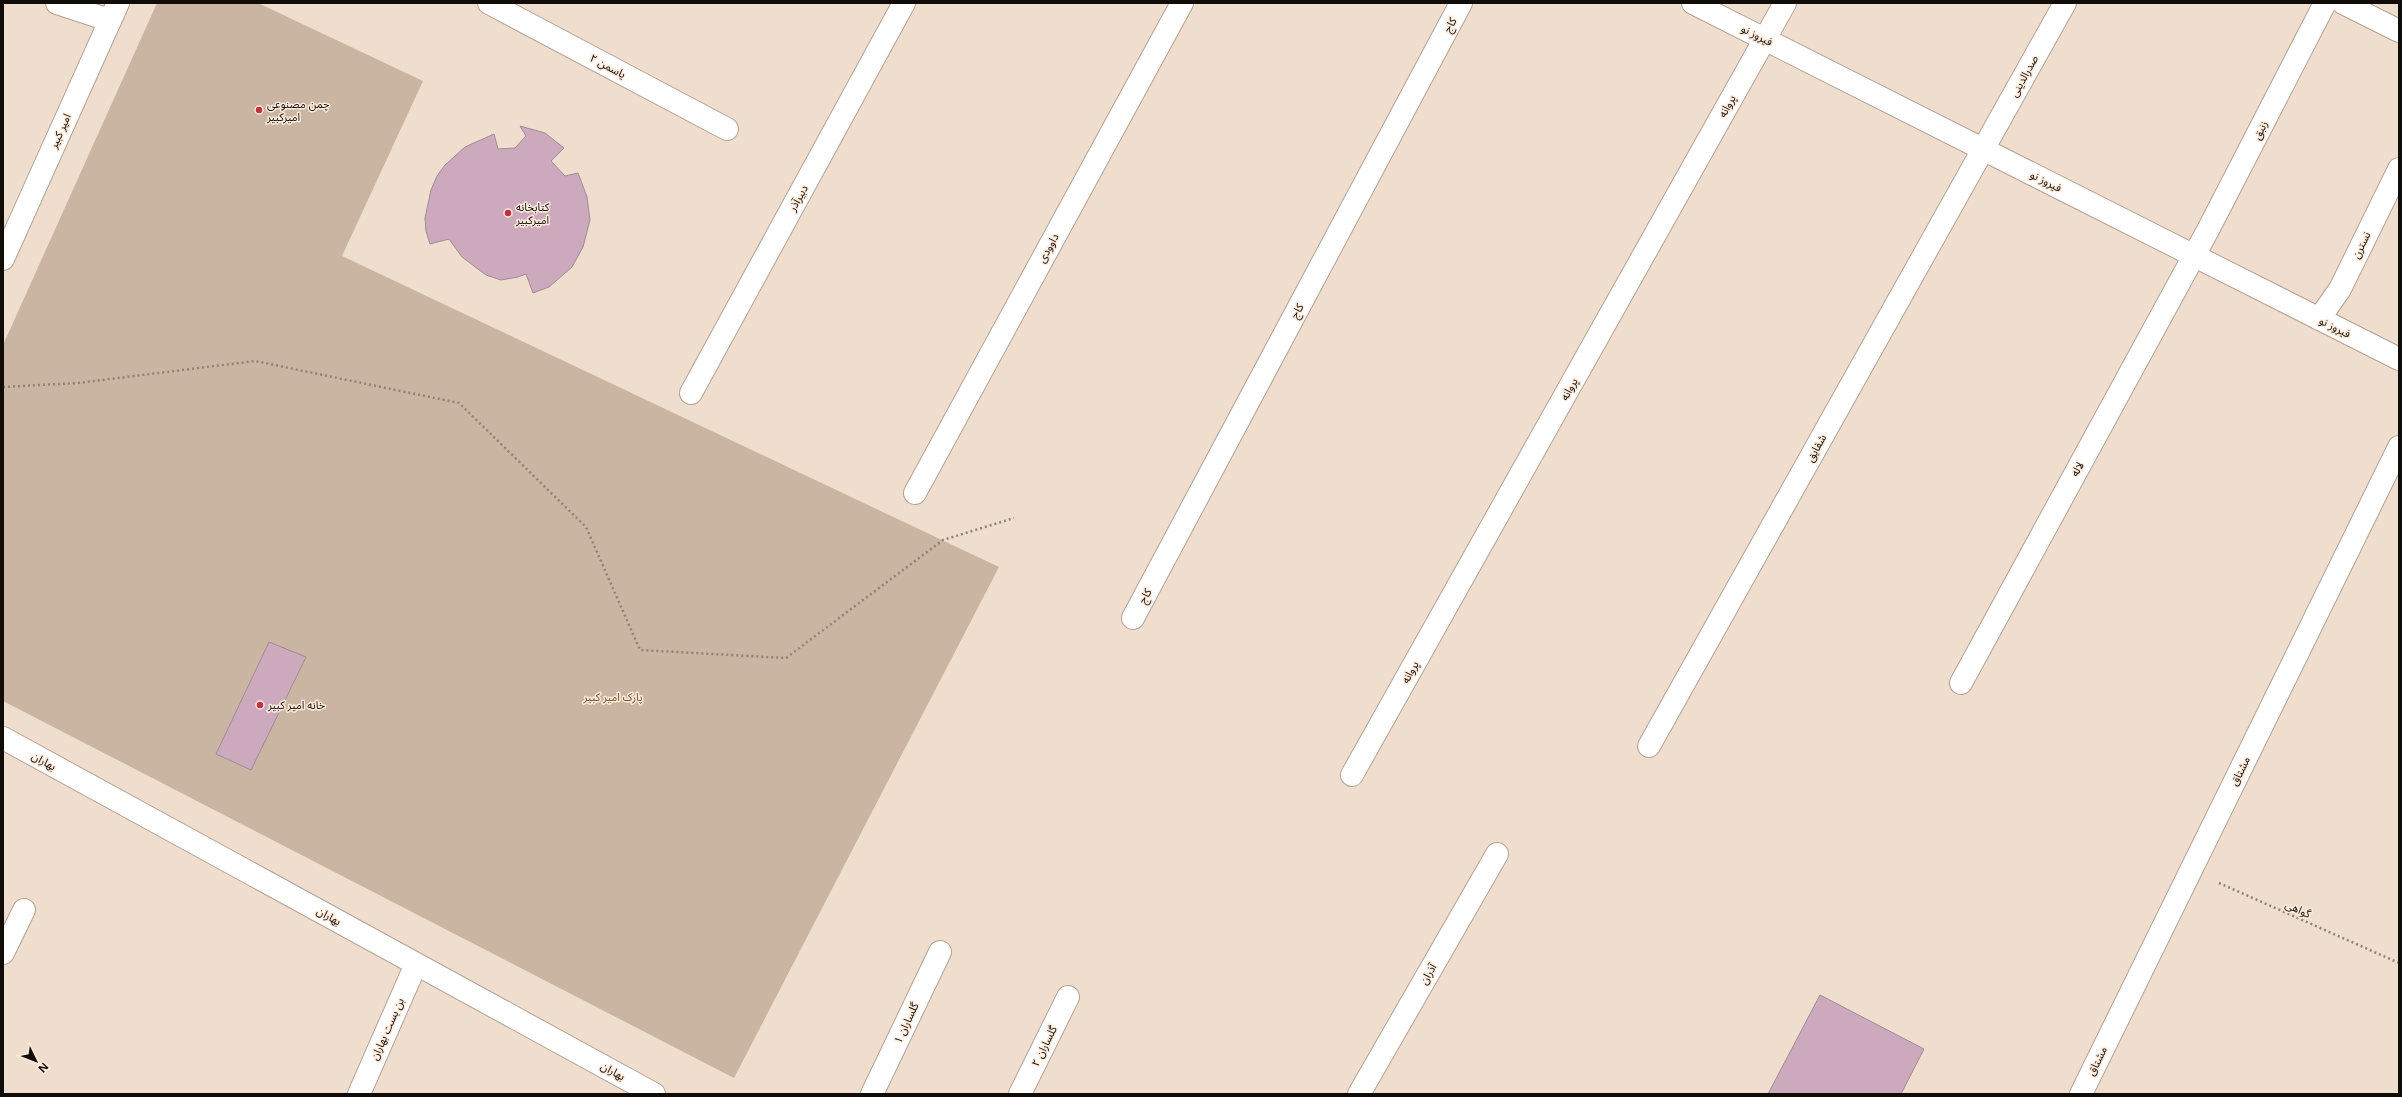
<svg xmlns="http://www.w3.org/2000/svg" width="2402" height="1097" font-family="'Open Sans','Noto Sans Arabic',sans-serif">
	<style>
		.green { fill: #cab5a3 }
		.building { fill: #cda9be; stroke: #9e8b96 }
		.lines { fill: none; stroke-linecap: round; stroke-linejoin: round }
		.street-casing { stroke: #b3a293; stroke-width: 24 }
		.secondary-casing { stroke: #b3a293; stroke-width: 24 }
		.path { stroke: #8e8277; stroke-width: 2.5; stroke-dasharray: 2 3; stroke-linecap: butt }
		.street { stroke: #fff; stroke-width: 22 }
		.secondary { stroke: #fff; stroke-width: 22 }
		.poi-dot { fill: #c02f43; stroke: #fdebdb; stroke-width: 1.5 }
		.labels { text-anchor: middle; stroke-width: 3; stroke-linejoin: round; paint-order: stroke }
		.street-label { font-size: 11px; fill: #110c07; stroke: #fdebdb }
		.poi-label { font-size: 11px; fill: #110c07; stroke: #fdebdb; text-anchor: start }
		.park-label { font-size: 11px; fill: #764d21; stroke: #fdebdb }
	</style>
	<rect width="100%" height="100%" fill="#efdece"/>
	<path class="green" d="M157 3H258L423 81 342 256 999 567 734 1078 3 701V345Z"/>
	<path class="building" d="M520 126 545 133 564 148 551 161 565 176 578 173 587 197 590 220 583 247 572 267 549 287 533 293 526 274 518 277 501 280 486 275 462 257 449 239 430 244 426 231 425 218 431 190 437 176 445 165 465 147 494 134 498 149 515 148 526 136Z
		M269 642 306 657 251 770 216 754Z
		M1820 995 1924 1049 1901 1094H1768Z"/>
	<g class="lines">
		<defs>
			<path id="street" d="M57 3 109 20
				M489 3 727 129
				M1693 3 2399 359
				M2343 3 2399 31
				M2319 319 2340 289 2399 169
				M691 393 904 3
				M915 493 1182 3
				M1133 618 1461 3
				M1961 683 2208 230 2325 3
				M3 738 654 1094
				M1649 746 2065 3
				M1352 775 1785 3
				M3 953 24 910
				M359 1094 416 964
				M872 1094 940 952
				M1020 1094 1068 997
				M1359 1094 1497 854
				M2081 1094 2399 447"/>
			<path id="secondary" d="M3 259 118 3"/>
		</defs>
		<use href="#street" class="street-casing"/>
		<use href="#secondary" class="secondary-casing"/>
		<path class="path" d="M3 387 78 383 255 361 459 403 586 527 640 650 786 658 943 540 1014 518
			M2219 883 2399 963"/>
		<use href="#street" class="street"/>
		<use href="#secondary" class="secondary"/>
	</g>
	<g class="poi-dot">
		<circle cx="259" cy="110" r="4"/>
		<circle cx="508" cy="213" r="4"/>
		<circle cx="260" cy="705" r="4"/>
	</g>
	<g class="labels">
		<g class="street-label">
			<text transform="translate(1450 25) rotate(-62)" y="4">کاج</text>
			<text transform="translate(1757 35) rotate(27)" y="4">فیروز نو</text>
			<text transform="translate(608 66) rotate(28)" y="4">یاسمن ۲</text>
			<text transform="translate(2024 76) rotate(-61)" y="4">صدرالدینی</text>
			<text transform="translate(1727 106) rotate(-61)" y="4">پروانه</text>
			<text transform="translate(2260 130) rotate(-63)" y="4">زنبق</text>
			<text transform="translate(60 131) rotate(-66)" y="4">امیر کبیر</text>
			<text transform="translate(2046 181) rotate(27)" y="4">فیروز نو</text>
			<text transform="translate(798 198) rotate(-61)" y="4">دبیرآذر</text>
			<text transform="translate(2361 245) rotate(-64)" y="4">نسترن</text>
			<text transform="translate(1048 248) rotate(-61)" y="4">داوودی</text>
			<text transform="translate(1297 311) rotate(-62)" y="4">کاج</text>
			<text transform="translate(2335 327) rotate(27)" y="4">فیروز نو</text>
			<text transform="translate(1569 389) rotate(-61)" y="4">پروانه</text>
			<text transform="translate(1816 448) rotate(-61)" y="4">شقایق</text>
			<text transform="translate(2077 469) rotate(-61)" y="4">لاله</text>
			<text transform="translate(1145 596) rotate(-62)" y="4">کاج</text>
			<text transform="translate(1410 672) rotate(-61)" y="4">پروانه</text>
			<text transform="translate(44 761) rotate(29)" y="4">بهاران</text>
			<text transform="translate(2240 771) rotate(-64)" y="4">مشتاق</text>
			<text transform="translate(2298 909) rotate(24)" y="4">گواهی</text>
			<text transform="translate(329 916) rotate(29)" y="4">بهاران</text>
			<text transform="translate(1428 974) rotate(-60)" y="4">آذران</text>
			<text transform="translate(906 1023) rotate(-65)" y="4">گلساران ۱</text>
			<text transform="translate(387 1029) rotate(-66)" y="4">بن بست بهاران</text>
			<text transform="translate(1044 1046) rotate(-64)" y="4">گلساران ۲</text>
			<text transform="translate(2097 1061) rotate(-64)" y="4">مشتاق</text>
			<text transform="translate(613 1071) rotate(29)" y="4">بهاران</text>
		</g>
		<g class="poi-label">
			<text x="267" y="108">چمن مصنوعی<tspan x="267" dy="13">امیرکبیر</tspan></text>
			<text x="516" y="211">کتابخانه<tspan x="516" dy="13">امیرکبیر</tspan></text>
			<text x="268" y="709">خانه امیر کبیر</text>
		</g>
		<g class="park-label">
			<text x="613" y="701">پارک امیر کبیر</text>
		</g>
	</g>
	<rect width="2402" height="1097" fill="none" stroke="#110c07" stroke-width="8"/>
	<g transform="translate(36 1061) rotate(133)" stroke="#fdebdb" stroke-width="3" paint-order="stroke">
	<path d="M0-3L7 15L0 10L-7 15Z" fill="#110c07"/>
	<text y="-6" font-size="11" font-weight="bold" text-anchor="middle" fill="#110c07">N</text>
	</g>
</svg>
